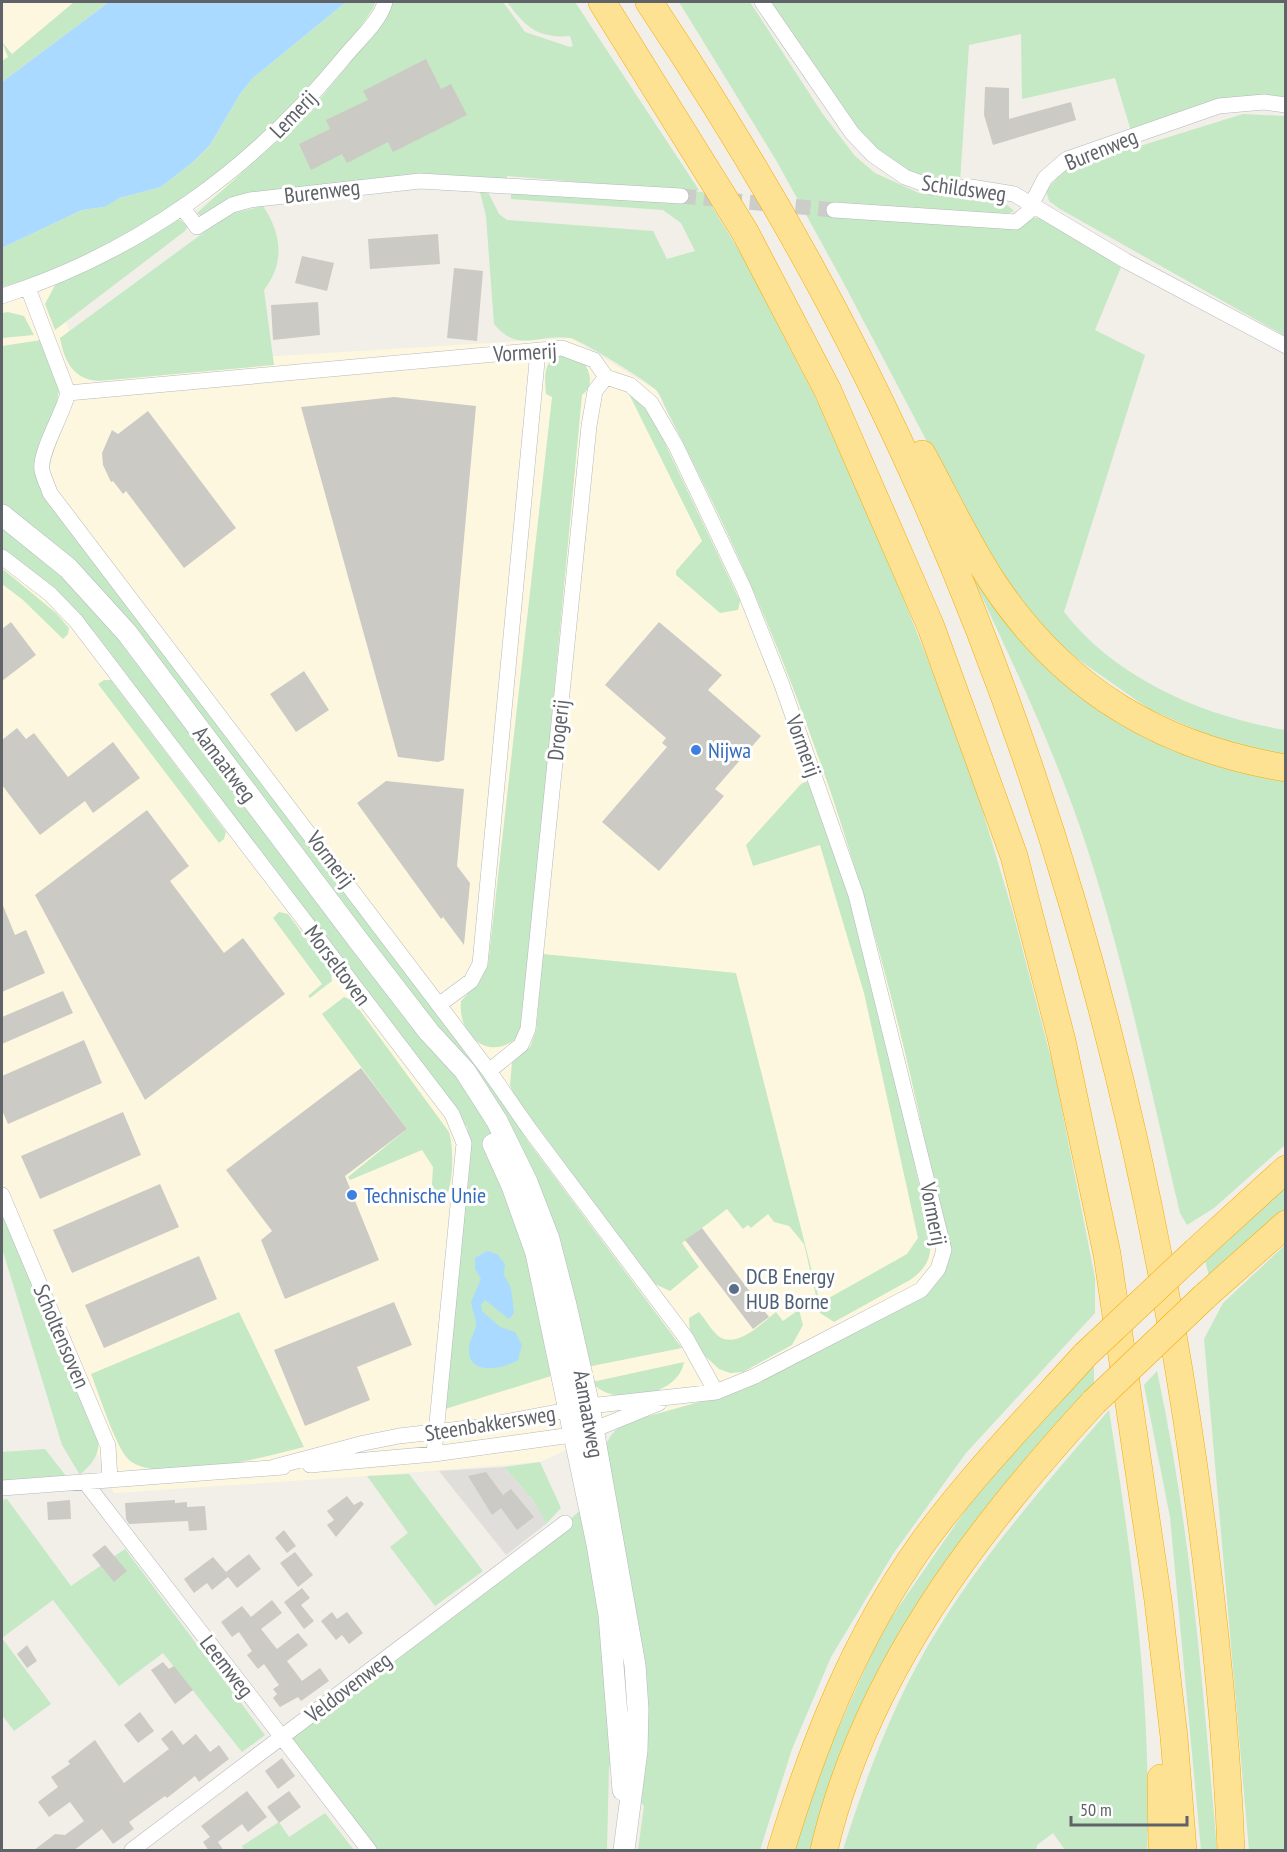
<svg xmlns="http://www.w3.org/2000/svg" width="1287" height="1852" font-family="'PT Sans Narrow',sans-serif">
	<style>
		.commercial { fill: #fef7e0 }
		.industrial { fill: #e0deda }
		.green { fill: #c5e8c5 }
		.water { fill: #aadaff }
		.building { fill: #cccac5 }
		.lines { fill: none; stroke-linecap: round; stroke-linejoin: round }
		.minor-tunnel { stroke: #ccccc8; stroke-width: 15; stroke-dasharray: 15 8; stroke-linecap: butt }
		.minor-casing { stroke: #b5b8bc; stroke-width: 16 }
		.secondary-casing { stroke: #b6babf; stroke-width: 22 }
		.motorway-casing { stroke: #f9ab00; stroke-width: 28 }
		.minor { stroke: #fff; stroke-width: 15 }
		.secondary { stroke: #fff; stroke-width: 21 }
		.motorway { stroke: #fde293; stroke-width: 27 }
		.motorway-bridge-casing { stroke: #f9ab00; stroke-width: 28; stroke-linecap: butt }
		.motorway-bridge { stroke: #fde293; stroke-width: 27 }
		.shop-dot { fill: #3f7fe0; stroke: #fff; stroke-width: 2 }
		.service-dot { fill: #5c6f8a; stroke: #fff; stroke-width: 2 }
		.labels { text-anchor: middle; stroke-width: 6; stroke-linejoin: round; paint-order: stroke }
		.street-label { font-size: 22px; fill: #5f6368; stroke: #fff }
		.shop-label { font-size: 22px; fill: #366cbe; stroke: #fff; text-anchor: start }
		.service-label { font-size: 22px; fill: #4e5e75; stroke: #fff; text-anchor: start }
	</style>
	<rect width="100%" height="100%" fill="#f1efe8"/>
	<path class="commercial" d="M2 2H388L256 166 60 306 83 368 571 338 656 390 721 519 774 637 832 794 878 943 920 1110 947 1254V1266L942 1276 933 1285 742 1390 624 1423 540 1462 367 1476 114 1493 2 1230Z"/>
	<path class="industrial" d="M504 1467 528 1494 541 1512 546 1524 506 1555 439 1471Z"/>
	<path class="green" d="M74 2H109L2 82V61L8 57 2 42 12 54Z
		M346 2H376C366 24 345 45 330 64 244 167 131 250 2 287V248L82 210 103 207 120 198 161 187 192 163 210 145 240 94 253 78Z
		M393 2H503L525 32 570 47 573 46 570 36C537 39 525 26 507 2H575L699 190 691 191 703 192 743 257 852 469 948 711 980 802 1013 913 1054 1070 1095 1278V1313L966 1453 893 1554 831 1657 792 1749 760 1850H638L644 1806 609 1766 607 1850H373L289 1740 478 1598 610 1485C606 1455 597 1444 624 1423L742 1390 933 1285C943 1275 947 1268 947 1254 900 993 827 736 710 497 696 469 683 441 668 413 664 406 661 394 655 389 645 380 581 340 570 338 539 333 518 354 494 324L486 216 480 192H488L499 214 507 220 653 231 667 259 695 251 681 223 663 210 511 199V193L682 191 507 176V179L291 189 202 217 197 213 285 134 320 99 378 28Z
		M679 2H750L822 113 855 156 875 173 919 193 1007 205 1014 211C997 222 864 205 836 202L834 215 964 226 1017 228C1024 223 1029 216 1038 218 1059 221 1101 255 1121 267L1095 330 1145 355 1064 612C1116 679 1203 716 1285 730V755L1217 739 1149 709 1062 648 1039 625 1010 587 952 489 842 280 776 160Z
		M769 2H1285V102L1248 96 1131 131 1115 78 1022 99 1021 34 969 45 960 182C948 181 935 181 924 178 863 162 804 53 769 2Z
		M1243 114 1285 116V336L1060 209 1049 201 1046 191 1061 173 1072 167Z
		M263 206C282 234 285 263 264 290L274 365 99 381C73 380 64 360 60 338L229 214Z
		M179 219 188 226 185 231 55 330 45 304 55 285 136 245Z
		M8 312 24 316 34 335 2 338V313Z
		M41 340 59 391 55 412 37 450 36 476 506 1105 527 1140 682 1348 567 1371 442 1410 470 1146 467 1127 99 638 66 600 2 548V346Z
		M559 355H567L583 361C591 373 594 386 582 395L522 1032C494 1066 457 1038 461 1001L481 979 488 965 552 397 546 394C545 378 542 363 559 355Z
		M628 392 641 398 661 435 740 601 738 610 720 613 676 575V571L702 541Z
		M935 495 1063 672 1285 777V1145L1214 1208 1187 1225 1180 1213C1149 1084 1123 952 1080 827 1040 712 984 605 935 495Z
		M4 570 56 613 69 628 68 634 63 639 23 600 2 584V571Z
		M104 680H111L226 832 224 839 219 843 98 684Z
		M810 780C856 907 890 1039 916 1171 920 1190 933 1235 930 1252 928 1265 920 1273 910 1280L834 1322 820 1313 804 1244 789 1226 774 1222 768 1214 751 1228 748 1225 743 1229 727 1209 682 1243 699 1267 670 1291 653 1283 515 1096 510 1085 512 1062 530 1047 536 1031 543 954 736 973 820 1303 907 1254 918 1238 864 993 820 845 753 866 746 845 801 784Z
		M279 912 288 914 331 973 332 981 310 998 308 996 322 984 273 918Z
		M344 997 353 1001 449 1132C454 1148 454 1189 443 1202L431 1201 433 1167 422 1150 350 1180 348 1177 407 1129 322 1014Z
		M1285 1187V1214L1210 1280 1205 1260Z
		M2 1211 98 1437C101 1454 92 1464 80 1475L62 1445 2 1248Z
		M1285 1245V1850H1249L1204 1339 1223 1303Z
		M794 1300 797 1302 803 1325 792 1345 743 1372 730 1373 719 1369 706 1357 690 1334 689 1318 699 1312C705 1319 710 1328 717 1335 735 1351 762 1323 776 1312L783 1321 797 1311 789 1301Z
		M239 1312 304 1447C267 1456 157 1487 128 1459 115 1445 99 1394 91 1374Z
		M1094 1361V1389L961 1553 818 1850H791L814 1783 882 1631 971 1502Z
		M684 1362C679 1397 610 1408 592 1382Z
		M1157 1371C1191 1529 1203 1690 1217 1850H1201L1170 1517 1144 1385Z
		M1109 1410C1132 1556 1152 1702 1147 1850H1065L1053 1833 1037 1845 1036 1850H843C867 1774 895 1698 938 1629 986 1551 1049 1480 1109 1410Z
		M45 1449 66 1476 2 1481V1452Z
		M540 1462 561 1508 546 1524C537 1501 520 1485 504 1467Z
		M409 1474 483 1571 435 1606 390 1547 408 1533 367 1476Z
		M7 1499 71 1586 125 1549 265 1735 242 1752 163 1653 119 1686 53 1600 2 1638V1500Z
		M2 1638 51 1704 14 1731 2 1715Z
		M325 1813 354 1850H244L242 1846 279 1822 289 1837Z"/>
	<path class="water" d="M109 2H346L253 78 240 94 210 145 192 163 161 187 120 198 104 207 82 210 2 248V82Z
		M487 1251 497 1254 505 1264 504 1275 511 1288 514 1313 509 1319 485 1300 481 1305 482 1311 500 1327 515 1332 522 1345 518 1360C505 1368 470 1377 469 1351 468 1342 475 1334 476 1324 476 1318 472 1309 471 1302L481 1279 475 1269V1258Z"/>
	<path class="building" d="M426 59 441 89 451 84 467 115 393 152 388 142 347 163 342 154 311 170 299 144 330 129 326 120 368 100 363 91Z
		M985 87 1009 88V119L1071 102 1076 120 993 145 984 115Z
		M438 234 440 264 370 269 368 239Z
		M302 256 334 263 327 291 295 283Z
		M454 268 483 271 477 341 447 338Z
		M318 302 320 335 273 340 271 305Z
		M394 397 476 406 444 760 438 762 398 757 301 407Z
		M148 411 236 528 184 568 126 491 123 494 113 481 111 482 103 465 102 453 112 430 118 434Z
		M11 622 36 655 2 681V629Z
		M659 622 722 675 708 690 761 736 715 789 724 796 659 871 602 822 667 747 662 743 666 738 605 685Z
		M304 671 329 710 296 732 270 694Z
		M17 728 26 739 34 733 68 777 113 742 140 778 93 813 85 801 40 835 2 785V740Z
		M386 781 464 789 457 866 470 883 464 945 443 917 441 919 357 803Z
		M147 810 189 866 170 881 224 953 243 938 285 994 145 1100 35 895Z
		M2 903 15 935 26 930 45 973 2 992Z
		M63 991 73 1013 2 1044V1017Z
		M84 1040 102 1083 8 1124 2 1110V1076Z
		M361 1068 407 1129 345 1176 379 1260 285 1299 261 1240 272 1231 226 1170Z
		M123 1112 141 1155 40 1199 21 1156Z
		M160 1184 179 1227 72 1273 53 1230Z
		M702 1228 769 1317 753 1329 685 1240Z
		M199 1256 217 1299 104 1348 85 1305Z
		M394 1302 412 1345 357 1367 370 1400 305 1426 274 1350Z
		M486 1472 503 1495 511 1489 534 1517 517 1530 501 1508 492 1515 468 1476Z
		M347 1496 354 1505 361 1501 364 1504 336 1537 327 1525 334 1520 327 1511Z
		M70 1500 71 1519 48 1520 47 1502Z
		M175 1500V1503L187 1502V1507L205 1506 207 1530 189 1531 188 1521 129 1524 126 1519 125 1503Z
		M284 1530 296 1546 287 1553 275 1538Z
		M105 1545 127 1571 114 1582 92 1555Z
		M295 1552 313 1575 298 1587 280 1563Z
		M249 1554 261 1569 237 1588 228 1577 212 1590 207 1583 194 1593 184 1579 213 1557 226 1572Z
		M302 1588 310 1598 301 1605 314 1621 304 1629 284 1602Z
		M272 1600 282 1613 261 1629 277 1649 298 1633 308 1645 287 1661 302 1681 320 1668 329 1681 301 1701 298 1697 280 1707 273 1698 277 1694 273 1689 279 1685 264 1664 258 1669 247 1655 252 1651 239 1632 232 1637 221 1622 242 1606 251 1617Z
		M332 1612 337 1619 347 1612 363 1633 349 1644 342 1635 336 1640 321 1621Z
		M27 1645 37 1661 27 1668 17 1654Z
		M163 1662 169 1669 174 1666 193 1690 175 1704 151 1670Z
		M140 1712 154 1731 138 1743 124 1725Z
		M172 1730 183 1745 196 1734 210 1752 219 1745 229 1759 199 1782 195 1776 167 1798 165 1796 129 1822 134 1829 113 1844 102 1829 73 1851H33L55 1834 65 1835 84 1821 70 1802 49 1817 38 1802 58 1787 51 1777 70 1764 68 1761 95 1740 124 1783 169 1749 161 1739Z
		M282 1758 295 1776 278 1789 265 1771Z
		M247 1791 267 1817 248 1832 242 1824 218 1842 224 1851H209L203 1842 210 1837 201 1826Z
		M289 1791 301 1807 279 1823 267 1807Z"/>
	<g class="lines">
		<path class="minor-tunnel" d="M681 196 834 210"/>
		<defs>
			<path id="minor" d="M762 2 852 133 873 155 905 177 935 188 971 187 1014 194 1126 261 1286 346
				M182 207 197 227 232 205 250 200 420 181 681 196
				M834 210 1016 222 1027 213 1045 178 1067 159 1219 106 1264 102 1286 105
				M28 288 68 393
				M2 296C137 253 252 169 342 60 355 43 380 22 385 2
				M2 557 50 594 76 621 452 1114 464 1143 434 1454
				M440 1004 471 981 480 964 538 351
				M489 1071 521 1045 528 1029 589 426 595 391 606 377
				M2 1195 108 1446 110 1480
				M310 1465 434 1454 572 1435 593 1430 659 1403
				M274 1467 364 1443 399 1436 478 1427 589 1406 716 1392 755 1376 921 1290 938 1269 944 1250 856 895 782 685 744 589 676 446 651 403 630 385 606 377 594 360 562 348 68 393C63 414 39 453 42 470 43 477 48 486 50 493L489 1071 530 1130 686 1338 716 1392
				M85 1482 369 1850
				M2 1488 283 1467
				M132 1850 565 1523"/>
			<path id="secondary" d="M2 515 68 568 127 633 358 940 429 1032 465 1071 497 1121 527 1182 549 1239 566 1305 589 1406 635 1665 638 1709 637 1751 624 1850
				M493 1144 512 1186 536 1253 597 1544 609 1615 623 1790"/>
			<path id="motorway" d="M602 2 745 232 828 391 931 627 1014 856 1062 1041 1107 1254 1158 1600 1174 1737 1183 1850
				M649 2C727 119 800 241 863 367 1035 711 1140 1088 1194 1468 1212 1595 1226 1722 1231 1850
				M922 454C945 496 966 541 992 581 1063 689 1160 747 1286 768
				M1196 1251 1286 1169
				M1204 1297 1286 1224
				M1161 1778 1162 1850
				M781 1850C814 1742 855 1638 921 1545 970 1477 1029 1417 1085 1355
				M824 1850C865 1675 975 1531 1094 1402"/>
		</defs>
		<use href="#minor" class="minor-casing"/>
		<use href="#secondary" class="secondary-casing"/>
		<use href="#motorway" class="motorway-casing"/>
		<use href="#minor" class="minor"/>
		<use href="#secondary" class="secondary"/>
		<use href="#motorway" class="motorway"/>
		<defs>
			<path id="motorway-bridge" d="M1085 1355 1196 1251
				M1094 1402 1204 1297"/>
		</defs>
		<use href="#motorway-bridge" class="motorway-bridge-casing"/>
		<use href="#motorway-bridge" class="motorway-bridge"/>
	</g>
	<g class="shop-dot">
		<circle cx="696" cy="750" r="6"/>
		<circle cx="352" cy="1195" r="6"/>
	</g>
	<circle class="service-dot" cx="734" cy="1289" r="6"/>
	<g class="labels">
		<g class="street-label">
			<text transform="translate(293 114) rotate(-46)" y="8">Lemerij</text>
			<text transform="translate(1101 149) rotate(-22)" y="8">Burenweg</text>
			<text transform="translate(964 188) rotate(8)" y="8">Schildsweg</text>
			<text transform="translate(322 191) rotate(-7)" y="8">Burenweg</text>
			<text transform="translate(525 352) rotate(-3)" y="8">Vormerij</text>
			<text transform="translate(558 730) rotate(-84)" y="8">Drogerij</text>
			<text transform="translate(804 746) rotate(70)" y="8">Vormerij</text>
			<text transform="translate(225 764) rotate(53)" y="8">Aamaatweg</text>
			<text transform="translate(331 859) rotate(53)" y="8">Vormerij</text>
			<text transform="translate(338 965) rotate(53)" y="8">Morseltoven</text>
			<text transform="translate(934 1214) rotate(79)" y="8">Vormerij</text>
			<text transform="translate(62 1336) rotate(67)" y="8">Scholtensoven</text>
			<text transform="translate(589 1414) rotate(80)" y="8">Aamaatweg</text>
			<text transform="translate(490 1423) rotate(-9)" y="8">Steenbakkersweg</text>
			<text transform="translate(227 1666) rotate(52)" y="8">Leemweg</text>
			<text transform="translate(348 1687) rotate(-37)" y="8">Veldovenweg</text>
		</g>
		<g class="shop-label">
			<text x="708" y="758">Nijwa</text>
			<text x="364" y="1203">Technische Unie</text>
		</g>
		<g class="service-label">
			<text x="746" y="1284">DCB Energy<tspan x="746" dy="25">HUB Borne</tspan></text>
		</g>
	</g>
	<rect width="1287" height="1852" fill="none" stroke="#5f6368" stroke-width="6"/>
	<path d="M1071 1816v9h116v-9" fill="none" stroke="#5f6368" stroke-width="3"/>
	<text x="1080" y="1816" font-size="18" fill="#5f6368" stroke="#ffffff" stroke-width="4.5" paint-order="stroke">50 m</text>
</svg>
